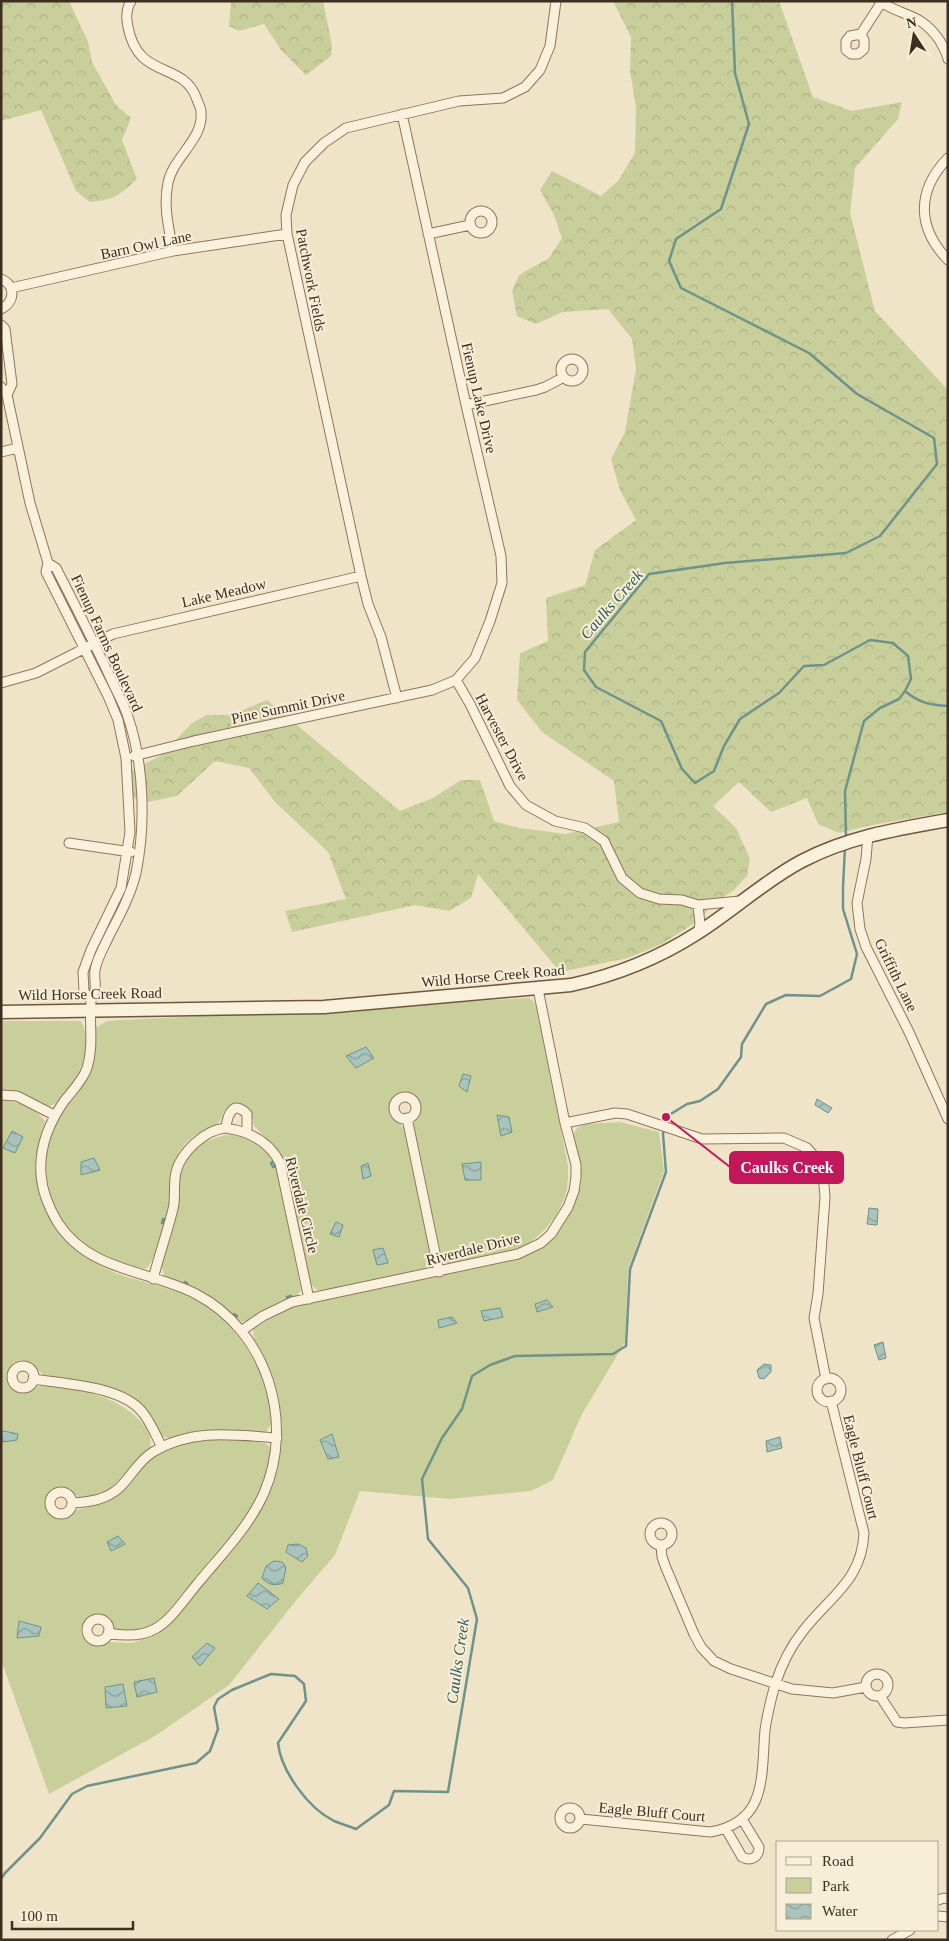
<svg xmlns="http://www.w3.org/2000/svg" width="949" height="1941" font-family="Georgia,serif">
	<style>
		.green { fill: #c9cf9b }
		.forest { fill: url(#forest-crowns) }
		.water { fill: url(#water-waves); stroke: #6f938a }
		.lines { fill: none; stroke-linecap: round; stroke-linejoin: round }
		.stream { stroke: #6f938a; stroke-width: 2.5 }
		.minor-casing { stroke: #8d765c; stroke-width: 11 }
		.secondary-casing { stroke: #6f573f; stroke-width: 15 }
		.minor { stroke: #faf1dc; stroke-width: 9 }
		.secondary { stroke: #faf1dc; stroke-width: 12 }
		.labels { text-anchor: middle; stroke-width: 4; stroke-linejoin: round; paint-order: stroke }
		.street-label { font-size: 15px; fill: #3d2e20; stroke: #f7eed8 }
		.water-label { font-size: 16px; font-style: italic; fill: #2f5d5a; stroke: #f7eed8 }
		.leader { fill: none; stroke: #c2185b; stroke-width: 2 }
		.callout-dot { fill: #c2185b; stroke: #f7eed8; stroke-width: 2 }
		.callout { fill: #c2185b; stroke: #c2185b; stroke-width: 2 }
		.callout-label { font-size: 16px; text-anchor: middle; font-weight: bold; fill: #fff }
	</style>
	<defs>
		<pattern id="forest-crowns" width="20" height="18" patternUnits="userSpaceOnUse" patternTransform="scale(1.25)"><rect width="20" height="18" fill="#c9cf9b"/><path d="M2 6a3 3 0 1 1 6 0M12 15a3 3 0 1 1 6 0" fill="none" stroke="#aeb285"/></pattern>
		<pattern id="water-waves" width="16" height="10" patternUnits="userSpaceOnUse" patternTransform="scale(1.25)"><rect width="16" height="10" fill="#a9c4bc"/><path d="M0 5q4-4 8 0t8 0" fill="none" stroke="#8ba098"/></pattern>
	</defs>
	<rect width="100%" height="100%" fill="#f0e4c8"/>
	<path class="green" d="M529 998 533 1001 536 1006 568 1166C568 1173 568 1182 567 1189 560 1218 537 1243 509 1253 492 1259 471 1260 452 1264L447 1263 441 1255 413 1124C435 1101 402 1080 392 1101 390 1105 390 1109 391 1113 393 1119 400 1123 404 1128L432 1259 427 1268 422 1271 322 1291C317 1291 314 1288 311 1284L286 1168 277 1149 254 1126 250 1109C242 1102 229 1101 224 1112 222 1115 221 1119 219 1122 214 1128 205 1129 199 1133 190 1138 182 1146 177 1155 168 1172 171 1188 169 1207 167 1219 155 1261 147 1268 134 1272 101 1257 90 1249 84 1245 77 1240 72 1235 44 1202 37 1152 60 1113 66 1105 74 1098 80 1089 93 1071 95 1050 95 1028L107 1021Z
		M1 1021H81C95 1046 80 1076 63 1095 59 1100 55 1106 48 1106 31 1105 19 1087 1 1091Z
		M1 1100C15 1100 37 1109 45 1121 44 1126 42 1130 41 1136 36 1151 35 1168 38 1184 46 1231 81 1261 124 1276 153 1285 184 1291 209 1308 228 1322 242 1339 253 1359 265 1379 272 1401 271 1424L266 1432 212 1430H200L170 1439 162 1436 153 1420 142 1409 76 1382 44 1375 29 1362 20 1360 13 1363 6 1375 9 1386C28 1398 31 1385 45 1386 80 1389 117 1395 141 1422 149 1431 152 1438 150 1450 127 1466 113 1499 80 1498L68 1489H53C48 1495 43 1501 46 1509 50 1517 62 1521 69 1516 73 1513 70 1513 74 1511 86 1506 99 1507 111 1500 126 1490 132 1475 145 1464 157 1455 171 1447 185 1443 210 1436 239 1440 265 1443L269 1446 272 1453 266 1476 251 1510 161 1620C148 1628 138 1635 121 1632 107 1631 111 1607 90 1617 83 1620 82 1626 81 1633L88 1643 92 1645 97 1646 109 1642 132 1643 158 1634 169 1625C187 1605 203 1584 220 1563 257 1517 288 1477 281 1414 280 1400 276 1386 271 1373 264 1357 253 1346 253 1328L290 1308 519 1259 546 1243 571 1208 573 1135 577 1128 586 1124 620 1122 659 1132 664 1171 628 1269 625 1342 581 1416 553 1480 531 1491 450 1499 360 1491 335 1555 298 1598 229 1685 155 1736 49 1794 1 1660Z
		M225 1135C250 1136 268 1146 277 1170L301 1290 297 1296 279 1302 247 1321 242 1322 207 1296 194 1288 168 1278 164 1275 162 1267 177 1215 179 1173 186 1158 201 1143Z"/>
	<path class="forest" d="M1 1H69L88 42 92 62 116 105 131 118 122 140 137 179C120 195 114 200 90 202L76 191 41 110 1 121Z
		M231 1H323L332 45 331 56 306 75 281 50 264 24 239 31 229 26Z
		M613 1H779L813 97 852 111 902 102 898 119 855 168 850 213 875 311 948 390V812L872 825 839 833 818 824 807 798 771 812 739 782 713 806 736 828 750 859 747 876 734 890 713 904 699 920 662 944 628 958 560 972 478 874 471 898 449 911 415 905 292 932 285 911 346 899 328 852 275 802 249 768 215 761 177 796 148 802 132 798 123 775 160 756 191 724 206 715H231L267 700 400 811 433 798 461 780H480L494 821 519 828 566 834 619 822 614 781 542 732 517 700 520 653 548 641 546 598 585 585 595 550 636 520 620 490 611 459 625 432 636 369 632 339 608 309 563 312 536 324 517 316 512 291 519 275 549 258 562 238 554 215 540 190 552 171 601 196 618 181 635 153 636 106 630 72 631 37Z"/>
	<path class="water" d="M366 1047 374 1058 356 1068 346 1056Z
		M463 1074 471 1076 467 1092 459 1086Z
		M817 1099 832 1108 828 1113 815 1105Z
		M497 1115 509 1117 512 1132 501 1136Z
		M12 1131 23 1137 15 1153 3 1148Z
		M94 1158 100 1170 81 1175V1162Z
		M481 1162V1180H465L462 1164Z
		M368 1163 371 1176 363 1179 361 1166Z
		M869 1208 878 1209 877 1225 867 1224Z
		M336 1222 343 1225 339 1237 330 1234Z
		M383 1248 388 1263 377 1265 373 1250Z
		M547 1300 553 1307 537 1312 535 1304Z
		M500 1308 503 1317 484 1321 481 1311Z
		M452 1317 457 1323 439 1328 438 1320Z
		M883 1342 886 1358 879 1360 874 1345Z
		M764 1364 771 1365V1372L764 1379 759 1378 757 1370Z
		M4 1431 18 1434 17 1440 3 1442 1 1432Z
		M332 1434 339 1457 328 1459 320 1440Z
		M780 1437 782 1448 767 1452 766 1441Z
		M118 1536 125 1544 111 1551 107 1542Z
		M298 1544 306 1548 308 1556 302 1562 286 1552 288 1545Z
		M274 1561 282 1562 286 1567 283 1583C275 1586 268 1585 262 1578L266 1566Z
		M258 1583 279 1599 267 1609 247 1596Z
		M19 1621 41 1627 39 1636 17 1638Z
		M207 1643 215 1648 200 1666 192 1657Z
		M154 1678 157 1692 137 1697 134 1682Z
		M123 1684 127 1706 106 1708 105 1687Z"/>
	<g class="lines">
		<path class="stream" d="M732 1 735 73 749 124 721 209 676 239 669 261 681 288 809 353 857 394 934 438 937 464 880 536 846 553 725 563 649 574 585 652 584 670 596 687 661 721 682 769 695 783 714 771 724 746 740 719 779 693 804 666 824 665 870 640 893 643 908 656 911 679 905 691 899 699 880 708 864 721 845 791 846 839
			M905 691C919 703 930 705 948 706
			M283 1160H285L287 1163 285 1164Z
			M274 1161 276 1166 273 1167 271 1163Z
			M163 1219 166 1220 165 1223H162Z
			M185 1282 187 1283V1285L184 1284Z
			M291 1296 292 1298 288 1300 287 1297Z
			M234 1314 237 1316 235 1318 232 1315Z
			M1 1879 5 1873 40 1838 72 1794 87 1786 196 1763 210 1751 218 1729 214 1707 218 1699 232 1690 271 1674 295 1676 304 1684 306 1701 278 1743C281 1771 308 1808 334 1821 341 1824 349 1826 356 1829L389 1805 394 1791 448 1792 477 1619 468 1588 428 1539 422 1479 442 1438 462 1409 472 1376 490 1365 515 1356 613 1354 626 1346 630 1269 666 1172 663 1134 666 1117 687 1104 700 1101 718 1089 741 1057 742 1044 766 1004 786 995 820 996 851 979 857 954 843 909V887L845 847"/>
		<defs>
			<path id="minor" d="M131 1C126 9 126 18 128 27 138 80 182 61 196 97 197 101 201 107 201 112 204 139 173 157 168 183 163 206 169 229 173 251
				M879 1C905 18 920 12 940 41 943 47 947 53 948 59
				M861 34 864 40V49L858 54H851L846 50V41L850 36Z
				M861 34 881 3
				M948 158C916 191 917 228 948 260
				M470 222a11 11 0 1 1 22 0a11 11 0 1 1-22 0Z
				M428 234 470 225
				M1 279C16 285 15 302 1 309
				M11 288 173 251 287 234
				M1 325 5 329 12 384 7 395
				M561 370a11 11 0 1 1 22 0a11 11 0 1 1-22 0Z
				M1 387 7 395 30 503 48 563
				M466 405 536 390 545 387 564 377
				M1 452 18 448
				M456 680 470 704 510 786 526 805 555 821 585 828 604 841 622 878 640 893 659 899 682 900 698 905 740 901
				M1 683 36 673 113 634 361 576
				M397 698 381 637 368 604 361 576 287 234 286 215 293 185 305 162 324 143 346 128 459 101 503 98 525 87 540 70 550 46 556 1
				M134 756 194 741 432 690 456 680 475 658 490 621 502 583 501 556 466 405 402 114
				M868 835 866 859 857 903 860 929 866 947 909 1032 948 1119
				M69 843 131 852
				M698 905 700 924 698 933
				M90 999 84 992 83 972 91 950 121 888 130 832 126 758 118 720 108 696 46 572 48 563 56 568C75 605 94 642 112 681 117 692 124 704 128 717 144 764 146 824 136 873 131 894 120 915 110 934 105 945 97 958 95 970 94 976 96 984 95 990 94 994 91 998 91 1002 89 1024 94 1046 87 1068 83 1080 73 1090 65 1100 50 1121 39 1147 41 1174 42 1191 49 1208 58 1223 90 1272 149 1270 196 1294 267 1331 295 1421 264 1493 249 1527 221 1555 198 1583 169 1618 159 1643 108 1633
				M1 1095 17 1096 54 1115
				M394 1108a11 11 0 1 1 22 0a11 11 0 1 1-22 0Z
				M407 1118 439 1272
				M565 1123 615 1113 627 1114 702 1139 784 1138 807 1148 815 1157 820 1165 823 1174 825 1197 818 1294 814 1318 826 1379
				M226 1128C227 1116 233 1099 247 1114V1133
				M153 1279C159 1256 167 1233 173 1209 176 1197 173 1184 176 1172 181 1152 205 1130 225 1128 229 1128 233 1130 236 1130 257 1135 271 1145 280 1163L309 1299
				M241 1331 263 1316 292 1302 518 1254 541 1243 551 1234 568 1207 574 1191 576 1177V1165L565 1123 538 989
				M12 1377a11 11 0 1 1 22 0a11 11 0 1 1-22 0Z
				M817 1390a12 12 0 1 1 24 0a12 12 0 1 1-24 0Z
				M33 1379C65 1384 123 1386 143 1413 151 1423 156 1436 162 1447
				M50 1503a11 11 0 1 1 22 0a11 11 0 1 1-22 0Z
				M72 1503C89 1502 106 1500 119 1488 131 1477 138 1461 153 1452 192 1428 235 1435 277 1438
				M650 1534a11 11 0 1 1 22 0a11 11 0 1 1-22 0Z
				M661 1545 662 1557 666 1568 694 1634 701 1647 714 1661 731 1669 792 1689 833 1693 866 1687
				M87 1630a11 11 0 1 1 22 0a11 11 0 1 1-22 0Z
				M866 1685a11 11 0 1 1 22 0a11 11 0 1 1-22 0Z
				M880 1696 897 1722 904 1723 948 1720
				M560 1818a10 10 0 1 1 20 0a10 10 0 1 1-20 0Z
				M581 1819 710 1832C768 1822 761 1776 765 1730 767 1716 771 1699 775 1685 781 1666 791 1646 803 1631 829 1597 862 1581 864 1533L831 1401
				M726 1829 742 1857C751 1862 759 1857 759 1847L742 1819
				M938 1900 944 1898 948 1899
				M938 1916 948 1917
				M892 1940 910 1930"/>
			<path id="secondary" d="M1 1012 324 1007 571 985C616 975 657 959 696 934 733 911 764 881 802 861 848 837 897 829 948 820"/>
		</defs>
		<use href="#minor" class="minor-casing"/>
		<use href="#secondary" class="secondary-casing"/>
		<use href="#minor" class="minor"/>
		<use href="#secondary" class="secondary"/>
	</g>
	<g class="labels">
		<g class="street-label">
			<text transform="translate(146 245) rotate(-12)" y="5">Barn Owl Lane</text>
			<text transform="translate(311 280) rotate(79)" y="5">Patchwork Fields</text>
			<text transform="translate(479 398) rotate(77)" y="5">Fienup Lake Drive</text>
			<text transform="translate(224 593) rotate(-13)" y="5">Lake Meadow</text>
			<text transform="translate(107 643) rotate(65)" y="5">Fienup Farms Boulevard</text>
			<text transform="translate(288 707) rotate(-12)" y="5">Pine Summit Drive</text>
			<text transform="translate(502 737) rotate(62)" y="5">Harvester Drive</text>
			<text transform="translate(896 975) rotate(64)" y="5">Griffith Lane</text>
			<text transform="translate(493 976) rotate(-5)" y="5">Wild Horse Creek Road</text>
			<text transform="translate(90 994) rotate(-1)" y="5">Wild Horse Creek Road</text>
			<text transform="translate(302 1205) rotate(76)" y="5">Riverdale Circle</text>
			<text transform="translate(473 1249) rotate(-14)" y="5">Riverdale Drive</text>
			<text transform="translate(861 1467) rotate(76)" y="5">Eagle Bluff Court</text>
			<text transform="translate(652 1812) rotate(5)" y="5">Eagle Bluff Court</text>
		</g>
		<g class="water-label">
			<text transform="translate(611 604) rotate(-49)" y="6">Caulks Creek</text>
			<text transform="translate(457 1661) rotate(-82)" y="6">Caulks Creek</text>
		</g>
	</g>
	<path class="leader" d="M666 1117L730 1167"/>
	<circle class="callout-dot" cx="666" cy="1117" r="5"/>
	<rect class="callout" x="730" y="1152" width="113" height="31" rx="5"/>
	<g class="callout-label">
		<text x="787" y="1173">Caulks Creek</text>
	</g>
	<rect width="949" height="1941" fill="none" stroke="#3d2e20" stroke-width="5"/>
	<rect x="776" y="1841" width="162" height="90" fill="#f7eed8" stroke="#ada18e"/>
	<rect x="786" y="1857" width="25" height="8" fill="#faf1dc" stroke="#ada18e"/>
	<text x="822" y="1866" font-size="15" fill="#3d2e20">Road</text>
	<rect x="786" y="1878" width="25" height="15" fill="#c9cf9b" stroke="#ada18e"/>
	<text x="822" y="1891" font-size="15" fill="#3d2e20">Park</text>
	<rect x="786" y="1904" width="25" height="15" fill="url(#water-waves)" stroke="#ada18e"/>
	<text x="822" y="1916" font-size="15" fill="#3d2e20">Water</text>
	<g transform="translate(914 35) rotate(348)" stroke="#f7eed8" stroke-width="4" paint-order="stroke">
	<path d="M0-4L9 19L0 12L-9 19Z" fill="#3d2e20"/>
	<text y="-8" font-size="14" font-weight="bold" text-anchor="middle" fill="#3d2e20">N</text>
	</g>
	<path d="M12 1921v8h121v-8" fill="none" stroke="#3d2e20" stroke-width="2.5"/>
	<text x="20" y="1921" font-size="15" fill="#3d2e20" stroke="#f7eed8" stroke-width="4" paint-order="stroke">100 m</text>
</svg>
